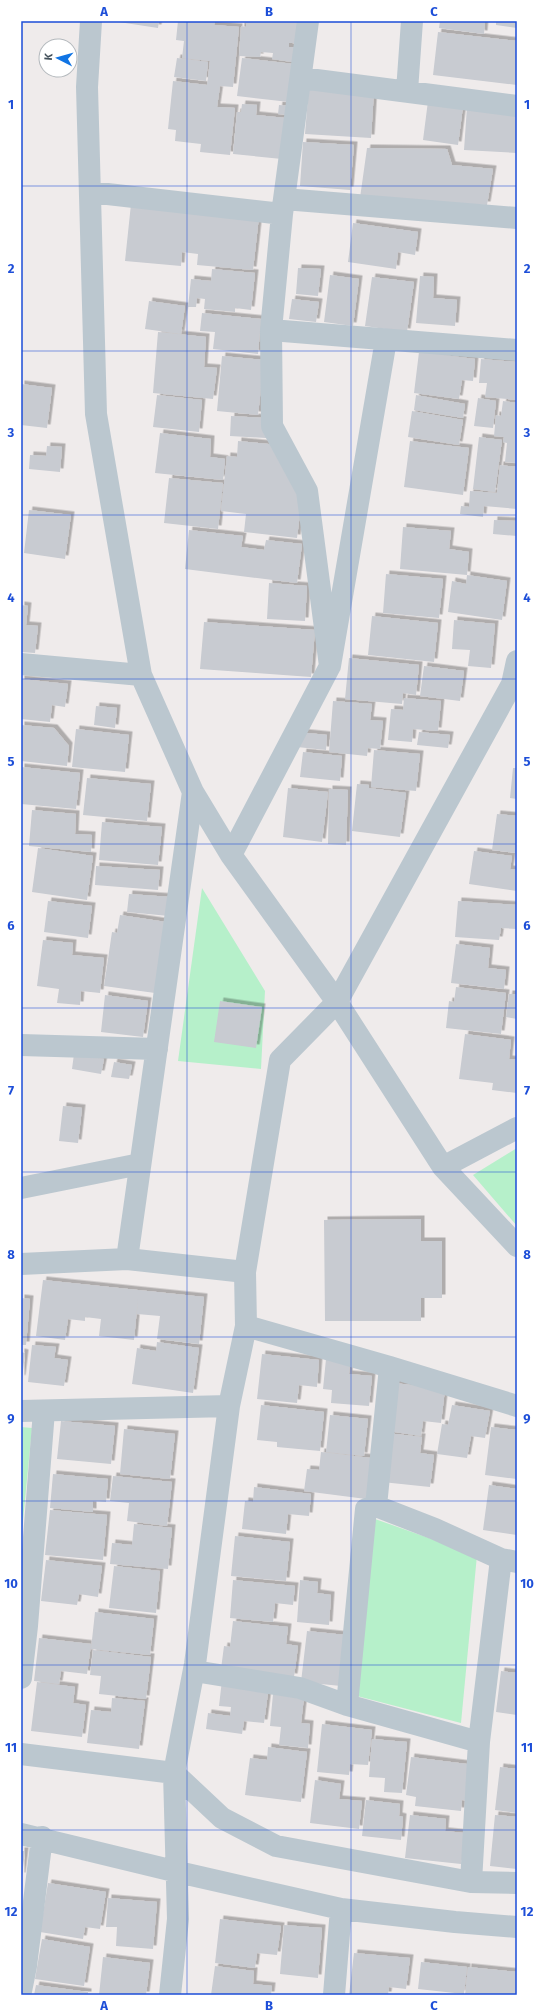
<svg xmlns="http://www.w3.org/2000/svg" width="538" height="2016" font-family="'Fira Sans',sans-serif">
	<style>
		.green { fill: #b6f0ca }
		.building { fill: #c8cbd1; filter: url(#shadow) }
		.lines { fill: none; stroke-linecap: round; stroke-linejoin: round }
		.minor { stroke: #bbc7cf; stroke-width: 22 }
		.grid { fill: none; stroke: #1d4ed8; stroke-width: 1; stroke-opacity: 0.55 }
		.neatline { fill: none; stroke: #1d4ed8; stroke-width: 1.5 }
		.grid-label { font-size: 13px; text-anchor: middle; font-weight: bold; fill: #1d4ed8 }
	</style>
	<defs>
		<filter id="shadow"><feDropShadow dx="3.5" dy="-3.5" stdDeviation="0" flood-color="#0004"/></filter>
	</defs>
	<rect width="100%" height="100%" fill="#efebeb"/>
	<path class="green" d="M202 888 265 991 261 1069 178 1061Z
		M517 1148V1226L473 1175Z
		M21 1427 32 1428 21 1541Z
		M375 1519 477 1555 461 1723 357 1696Z"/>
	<path class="building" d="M112 21H159L158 28Z
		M178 21H215L214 25 239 27 233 87 220 86 217 107 235 108 230 155 200 152 201 144 175 141 176 130 168 129 173 81 207 85 210 61 182 58 184 41 176 40Z
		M246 21H307L304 43H289V47H294L292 62 272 59 273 53 261 52 260 57 239 56 241 26 246 27Z
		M440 21H485L484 34 439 28Z
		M496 21H517V28L496 25Z
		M438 32 517 41V85L433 75Z
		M177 58 208 62 206 81 174 77Z
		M242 58 294 64 289 102 237 96Z
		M309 86 374 90 371 138 305 134Z
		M428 101 463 106 458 145 423 140Z
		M242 104 257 105 256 115 286 118 282 159 233 154 237 112H241Z
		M279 105 291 106 289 115 278 114Z
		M467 107 517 110V153L464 150Z
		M303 142 354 145 350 190 300 186Z
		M367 148 447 149 452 165 493 169 487 205 360 198Z
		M131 204 259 216 253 270 197 265 198 254 182 252 181 266 125 261Z
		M353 223 418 232 415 255 398 252 396 269 348 262Z
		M298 268 321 269 318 296 296 294Z
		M212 269 255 273 251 310 235 308V312L204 309 205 299 197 298 196 307H188L191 279 211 281Z
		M330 275 359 279 353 326 324 322Z
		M420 276 434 277 433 298 457 300 455 326 416 323Z
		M372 277 414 282 407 332 365 326Z
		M292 299 319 302 316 322 289 319Z
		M149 301 185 306 181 334 145 329Z
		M202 313 261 319 258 354 213 349 215 332 200 331Z
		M158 332 206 337 204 367 217 368 213 399 153 393Z
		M419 352 475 359 473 381 462 380 459 399 414 393Z
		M222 356 264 360 258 415 217 411Z
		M481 359 517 362V400L485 397 487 383H479Z
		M21 384 52 388 47 428 21 425Z
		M157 395 202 400 199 432 153 427Z
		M416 395 465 404 463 418 414 410Z
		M478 398 496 401 493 428 474 426Z
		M503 401 517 403V463L505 462 507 443 503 442 504 437 494 436 496 415 501 416Z
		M412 411 463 420 459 445 408 437Z
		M231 416 267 418 266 438 230 436Z
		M160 433 211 439 210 457 225 459 223 480 155 473Z
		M479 437 502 440 495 492 473 489Z
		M238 441 278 445 301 505 297 538 244 532 246 514 221 511 227 456 237 457Z
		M410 441 469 448 463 495 404 487Z
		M47 446 62 447 60 472 29 469 30 455 46 456Z
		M500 465 517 467V509L484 506 483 517 460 514 461 506 469 507 470 491 497 493Z
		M169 478 223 483 218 529 164 523Z
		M29 510 71 515 65 559 24 553Z
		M494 520 517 521V536L493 534Z
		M403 527 451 531 449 549 469 552 467 575 507 581 502 620 448 612 452 581 466 584 467 575 400 569Z
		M189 530 243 536 241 547 264 550 266 540 302 544 297 583 185 569Z
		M386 574 443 579 439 618 383 613Z
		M269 583 307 586 305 621 267 619Z
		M21 605 28 606 26 625 38 626 35 653 21 652Z
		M372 616 438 623 434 662 368 655Z
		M454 620 495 624 491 668 468 666 470 650 452 649Z
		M204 622 315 630 311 677 200 669Z
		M349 658 419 665 416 695 403 693 402 704 345 699Z
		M424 666 464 671 460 701 420 696Z
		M21 679 68 684 65 707 52 705 50 722 21 719Z
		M404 698 441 701 438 731 413 729 412 742 388 740 391 709 403 710Z
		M333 701 372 704 370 720 383 721 380 749 368 748 367 756 329 752Z
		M96 706 117 708 115 728 94 725Z
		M21 725 54 728 69 746 67 766 21 761Z
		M76 729 129 735 125 772 72 767Z
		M298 732 327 735 326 750 297 747Z
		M419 732 450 735 448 748 417 745Z
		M374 750 420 754 416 791 371 787Z
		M303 752 342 756 340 781 300 777Z
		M21 767 80 773 76 809 21 804Z
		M513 768H517V799L510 798Z
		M87 778 151 784 147 821 83 815Z
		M357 784 369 785V788L406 793 400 837 352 831Z
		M288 788 328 792 322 842 283 837Z
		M329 789 348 790 346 845 328 844Z
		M32 810 76 814 75 834 92 835 91 852 29 846Z
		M497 814 517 816V853L492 850Z
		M102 822 162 827 158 865 99 860Z
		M38 848 93 856 87 900 32 892Z
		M474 851 512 856 510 869 517 870V891L469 884Z
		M96 866 160 870 158 890 95 885Z
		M129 894 171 897 169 916 127 912Z
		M48 901 92 906 88 938 44 932Z
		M458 901 517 905V929L501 928 499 940 455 937Z
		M120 915 166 922 155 993 104 986 112 932 117 933Z
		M43 940 73 943 72 955 104 958 100 993 81 991 80 1005 57 1003 59 989 37 986Z
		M456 944 490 948 488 968 506 970 504 989 451 983Z
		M456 987 506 993 501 1034 446 1028 449 1001 454 1002Z
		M509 994H517V1019L506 1017Z
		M105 995 148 1001 143 1037 101 1032Z
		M220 1001 262 1007 256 1048 214 1042Z
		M465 1034 511 1040 509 1059 517 1060V1093L492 1090 493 1083 459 1079Z
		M74 1054 104 1059 101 1074 72 1069Z
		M114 1062 132 1065 129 1079 111 1077Z
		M63 1106 82 1108 78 1143 59 1141Z
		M421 1219V1241H442V1298H421V1321H325L324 1220Z
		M43 1280 204 1297 199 1344 157 1339 160 1316 137 1314 138 1298 134 1340 99 1336 101 1319 85 1317V1321L68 1319 65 1340 36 1336Z
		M21 1298 30 1299 26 1345H21Z
		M157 1342 199 1348 193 1393 132 1384 137 1348 156 1351Z
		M32 1345 56 1347 54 1358 68 1360 64 1386 28 1382Z
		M21 1352 25 1353 22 1379 21 1378Z
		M262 1354 319 1360 317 1387 299 1385 297 1403 257 1399Z
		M326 1359 350 1361 349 1374 372 1376 369 1406 331 1403 332 1390 323 1389Z
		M394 1383 445 1389 441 1423 423 1421 421 1436 388 1431Z
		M261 1405 324 1412 320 1451 277 1447V1442L257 1440Z
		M452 1405 490 1411 485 1438 471 1436 467 1458 437 1454 442 1424 448 1425Z
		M330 1415 368 1419 364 1456 326 1452Z
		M61 1421 115 1426 111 1464 57 1459Z
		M491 1427 517 1430V1479L485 1475Z
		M124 1429 175 1434 170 1479 120 1474Z
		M387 1433 422 1437 420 1453 434 1455 430 1487 382 1482Z
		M321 1452 371 1458 366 1499 304 1491 307 1469 319 1470Z
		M53 1474 108 1479 106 1502 93 1501V1512L50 1508Z
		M113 1476 172 1482 167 1526 127 1521 129 1503 110 1501Z
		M489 1485 517 1489V1535L483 1530Z
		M254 1487 311 1494 309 1516 288 1514 286 1534 242 1529 245 1501 253 1502Z
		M50 1510 107 1515 103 1560 45 1555Z
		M134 1524 172 1528 168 1569 110 1564 112 1543 132 1545Z
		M235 1536 290 1542 286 1581 231 1576Z
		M46 1560 102 1566 98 1597 79 1594 77 1605 41 1601Z
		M114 1566 160 1571 156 1613 109 1608Z
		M233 1580 295 1586 293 1605 275 1603 273 1622 230 1618Z
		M300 1580 318 1582 317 1593 331 1595 329 1625 297 1622Z
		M95 1612 154 1619 150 1655 91 1649Z
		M233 1621 288 1627 286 1644 298 1646 294 1677 221 1669 224 1646 230 1647Z
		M307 1631 346 1635 341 1686 301 1682Z
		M39 1638 91 1644 87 1674 61 1671 59 1684 34 1681Z
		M93 1650 151 1657 146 1699 99 1694 101 1676 90 1675Z
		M501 1671 517 1673V1715L496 1712Z
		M222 1680 269 1685 264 1723 244 1721 242 1734 206 1729 208 1713 230 1716 231 1707 219 1706Z
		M37 1682 75 1687 73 1703 86 1705 82 1737 31 1731Z
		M273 1694 304 1697 301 1723 310 1724 308 1748 279 1745 281 1727 270 1726Z
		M112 1698 145 1701 139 1749 87 1743 91 1710 111 1712Z
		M322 1724 372 1730 368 1765 350 1764 349 1775 317 1772Z
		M372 1739 407 1742 402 1793 384 1792 385 1778 369 1777Z
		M268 1747 307 1752 301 1802 245 1795 250 1758 267 1760Z
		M411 1757 475 1765 471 1801 462 1800 461 1811 415 1806 416 1797 406 1795Z
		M500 1767 517 1769V1813L495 1810Z
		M315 1780 341 1784 339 1799 362 1801 359 1829 310 1823Z
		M366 1800 400 1804 399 1816 403 1817 401 1840 362 1836Z
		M410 1815 446 1819 445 1831 464 1833 461 1864 405 1858Z
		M495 1815 517 1817V1869L490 1866Z
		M21 1851H25L22 1876H21Z
		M48 1883 106 1892 100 1929 85 1927 83 1939 40 1932Z
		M108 1898 157 1902 153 1949 116 1946 117 1927H106Z
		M220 1919 281 1926 277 1955 257 1953 255 1968 215 1963Z
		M284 1925 322 1928 318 1978 280 1974Z
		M42 1939 90 1947 84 1986 35 1979Z
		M354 1953 410 1958 406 1989 389 1987 388 1995H349Z
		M103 1957 150 1963 146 1995H99Z
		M421 1962 467 1967 464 1994 418 1989Z
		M215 1966 254 1971 253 1984 272 1986 271 1995H211Z
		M468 1967 517 1972V1995H465Z
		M36 1985 88 1992V1995H34Z"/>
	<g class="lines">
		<path class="minor" d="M91 21 87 87 96 414 141 675 193 792 231 855 337 1002 443 1167 517 1246
			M308 21 282 214 271 330 272 426 307 491 330 666
			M301 78 517 106
			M407 91 412 21
			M90 192 282 214
			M284 199 517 218
			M271 330 517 350
			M21 664 141 675
			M231 855 330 666 386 340
			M21 1045 157 1049
			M443 1167 517 1128
			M21 1188 140 1164
			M127 1259 193 792
			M21 1264 127 1259 245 1272
			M246 1326 390 1367 517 1406
			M21 1411 229 1406
			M376 1506 435 1529 501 1559 517 1562
			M194 1671 300 1688 347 1705 479 1742
			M21 1678 27 1626 44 1411
			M347 1705 366 1509 376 1506 390 1367
			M21 1754 174 1773 222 1818 276 1846 471 1882 517 1883
			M21 1834 178 1872 341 1909 455 1922 517 1927
			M471 1882 479 1742 501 1559
			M21 1991 26 1966 42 1837
			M170 1995 178 1919 174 1773 195 1664 229 1406 246 1326 245 1272 280 1060 337 1002 512 684 517 661
			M334 1995 341 1909"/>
	</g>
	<path class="grid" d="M187 21V1995M351 21V1995M21 186H517M21 351H517M21 515H517M21 679H517M21 844H517M21 1008H517M21 1172H517M21 1337H517M21 1501H517M21 1665H517M21 1830H517"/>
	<rect width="538" height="2016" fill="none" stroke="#ffffff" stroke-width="44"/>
	<g transform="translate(58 58) rotate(276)"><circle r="19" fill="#ffffff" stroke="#b4b9bd"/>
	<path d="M0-3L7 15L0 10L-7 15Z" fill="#1074e4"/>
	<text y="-6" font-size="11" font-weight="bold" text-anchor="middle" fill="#43505a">K</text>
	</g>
	<rect x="22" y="22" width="494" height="1972" class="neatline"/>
	<g class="grid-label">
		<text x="104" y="16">A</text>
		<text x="269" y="16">B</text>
		<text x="434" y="16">C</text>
		<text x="11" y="109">1</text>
		<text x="527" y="109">1</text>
		<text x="11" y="273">2</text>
		<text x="527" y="273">2</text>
		<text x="11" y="437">3</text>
		<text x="527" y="437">3</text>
		<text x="11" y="602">4</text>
		<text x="527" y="602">4</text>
		<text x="11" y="766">5</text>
		<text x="527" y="766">5</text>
		<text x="11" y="930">6</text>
		<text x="527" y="930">6</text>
		<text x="11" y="1095">7</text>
		<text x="527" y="1095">7</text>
		<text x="11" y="1259">8</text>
		<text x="527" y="1259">8</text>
		<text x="11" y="1423">9</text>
		<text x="527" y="1423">9</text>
		<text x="11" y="1588">10</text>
		<text x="527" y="1588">10</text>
		<text x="11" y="1752">11</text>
		<text x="527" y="1752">11</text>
		<text x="11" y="1916">12</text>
		<text x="527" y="1916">12</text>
		<text x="104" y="2010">A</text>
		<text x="269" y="2010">B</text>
		<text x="434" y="2010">C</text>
	</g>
</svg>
